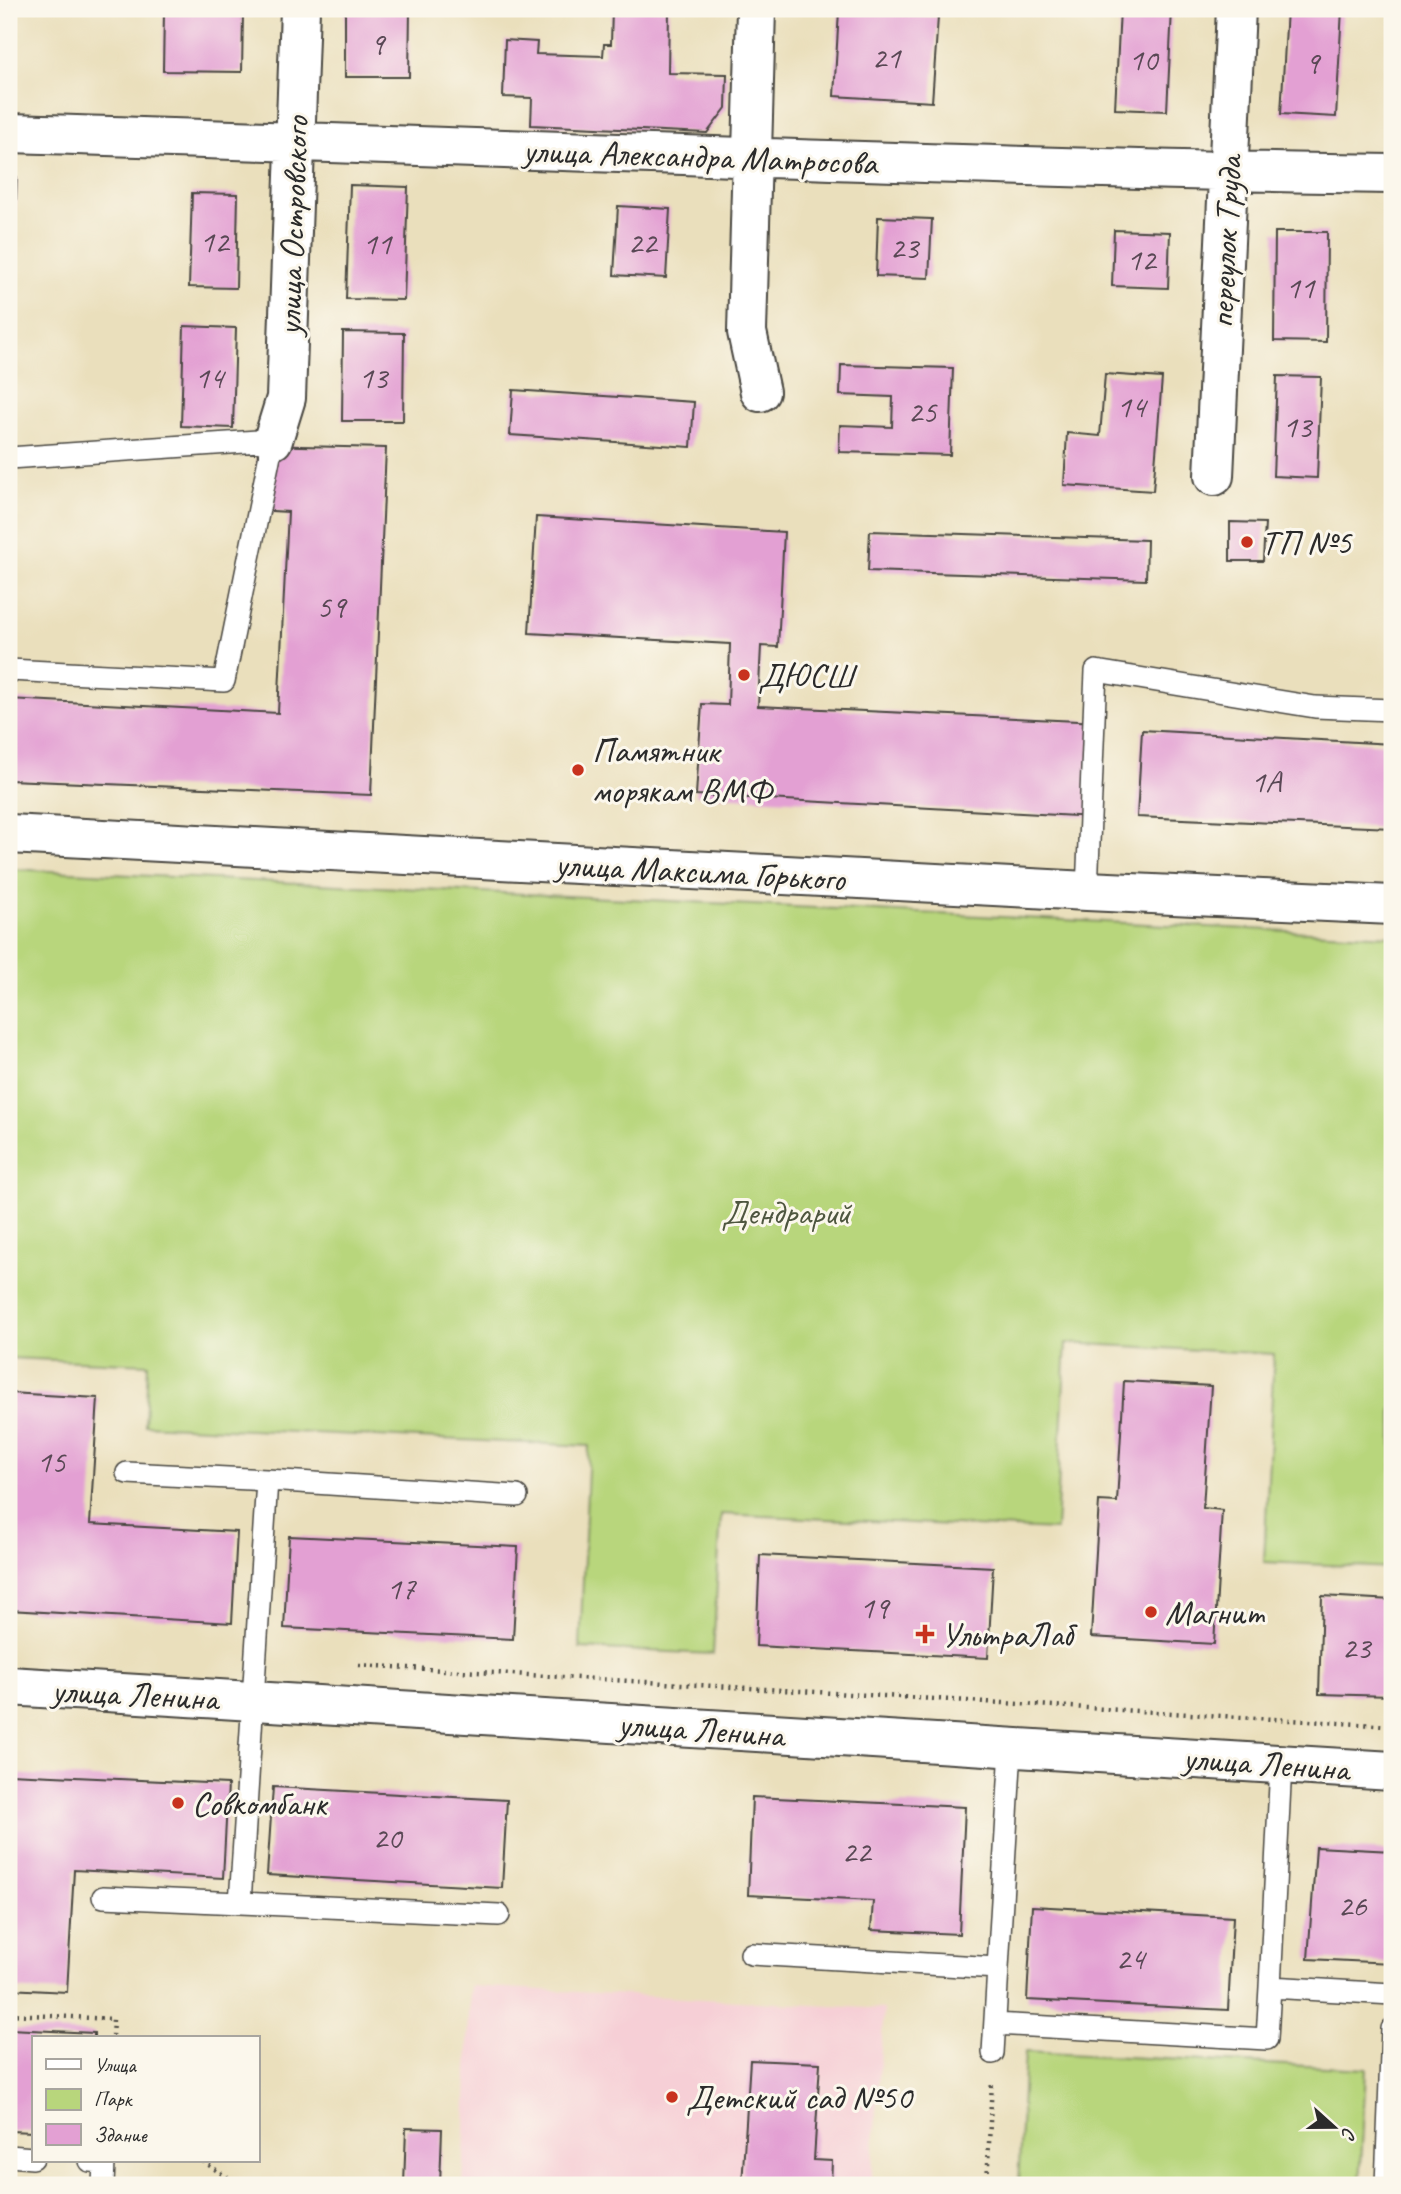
<svg xmlns="http://www.w3.org/2000/svg" width="1401" height="2194" font-family="Caveat,sans-serif">
	<style>
		.built { fill: #f6cfd6 }
		.green { fill: #b8d67c; stroke: #728054; stroke-width: 2 }
		.building { fill: #e3a0d3 }
		.lines { fill: none; stroke-linecap: round; stroke-linejoin: round }
		.lane-casing { stroke: #484641; stroke-width: 24 }
		.street-casing { stroke: #484641; stroke-width: 42 }
		.secondary-casing { stroke: #484641; stroke-width: 42 }
		.path { stroke: #484641; stroke-width: 4.5; stroke-dasharray: 2 5; stroke-linecap: butt }
		.lane { stroke: #fff; stroke-width: 21 }
		.street { stroke: #fff; stroke-width: 38 }
		.secondary { stroke: #fff; stroke-width: 38 }
		.poi-dot { fill: #c8321e; stroke: #fbf7ec; stroke-width: 2.5 }
		.labels { text-anchor: middle; stroke-width: 6; stroke-linejoin: round; paint-order: stroke }
		.number-label { font-size: 32px; fill: #594855 }
		.street-label { font-size: 35px; fill: #2b2b2b; stroke: #fbf7ec }
		.poi-label { font-size: 35px; fill: #2b2b2b; stroke: #fbf7ec; text-anchor: start }
		.park-label { font-size: 35px; fill: #4e563f; stroke: #fbf7ec }
	</style>
	<rect width="100%" height="100%" fill="#fbf7ec"/>
	<filter id="ink" filterUnits="userSpaceOnUse"><feTurbulence type="fractalNoise" baseFrequency=".0143" numOctaves="2"/><feDisplacementMap in="SourceGraphic" scale="14" xChannelSelector="R" yChannelSelector="G"/><feConvolveMatrix kernelMatrix="1 2 1 2 8 2 1 2 1" color-interpolation-filters="sRGB"/></filter>
	<filter id="wash" filterUnits="userSpaceOnUse"><feTurbulence type="fractalNoise" baseFrequency=".00686" numOctaves="4" result="noise"/><feDisplacementMap in="SourceGraphic" scale="28" xChannelSelector="R" yChannelSelector="G"/><feGaussianBlur stdDeviation="1.57" result="paint"/><feColorMatrix in="noise" values="0 0 0 0 0 0 0 0 0 0 0 0 0 0 0 0 0 1.4 0 .05"/><feComposite in="paint" operator="in"/></filter>
	<g filter="url(#wash)">
		<rect width="100%" height="100%" fill="#eadfbc"/>
		<path class="built" d="M470 1986 884 2009 871 2185H463Z"/>
		<path class="green" d="M9 869 1392 936V1568L1264 1562 1274 1354 1066 1343 1056 1530 721 1514 713 1654 580 1648 589 1446 145 1425 148 1364 9 1358Z
			M1025 2052 1366 2069 1360 2185H1018Z"/>
		<g id="blocks">
			<path class="building" d="M345 9H410L409 77H345Z
				M612 9H669L668 73 727 74 726 108 707 133 531 125 532 98 503 97 505 40 537 42 536 54 603 56 604 44H611Z
				M1120 9H1172L1167 111 1115 109Z
				M1287 9H1342L1336 117 1281 114Z
				M839 11 938 17 932 102 834 96Z
				M164 12 243 13 242 72 163 71Z
				M9 177H17L11 320H9Z
				M350 185 408 187 404 300 346 299Z
				M192 193 238 194 236 288 189 287Z
				M618 206 670 209 666 278 614 275Z
				M878 217 932 219 929 278 876 276Z
				M1114 230 1170 232 1168 288 1112 286Z
				M1275 232H1327L1326 342 1274 341Z
				M184 326 236 328 233 428 181 426Z
				M343 332 404 333 403 421H342Z
				M841 365 953 368 950 455 839 452 840 425 892 427 893 397 840 395Z
				M1105 374 1162 378 1153 491 1064 485 1067 433 1100 436Z
				M1277 376 1321 377 1317 478 1273 476Z
				M513 390 694 402 691 447 510 435Z
				M258 445 386 448 371 795 9 780V699L278 713 288 512 256 510Z
				M536 517 784 532 778 647 761 646 758 706 1099 722 1094 817 696 795 702 704 728 705 730 644 529 633Z
				M1230 522 1265 523 1263 561H1230Z
				M870 531 1147 540 1146 580 868 571Z
				M1142 730 1392 744V828L1137 817Z
				M1124 1381 1211 1386 1203 1508 1222 1510 1214 1644 1091 1637 1099 1501 1117 1502Z
				M9 1393 98 1398 90 1524 237 1532 232 1623 9 1610Z
				M289 1536 518 1547 513 1639 284 1628Z
				M760 1555 993 1567 988 1658 756 1646Z
				M1322 1596 1392 1600V1696L1319 1694Z
				M9 1774 228 1784 223 1878 74 1870 67 1992 9 1989Z
				M273 1787 507 1800 502 1888 267 1875Z
				M752 1797 965 1807 959 1934 871 1930 873 1901 748 1895Z
				M1316 1847 1392 1851V1963L1308 1959Z
				M1032 1906 1233 1917 1228 2010 1027 2000Z
				M9 2029 94 2033V2038H33V2132L9 2131Z
				M750 2060 820 2063 814 2160 832 2161 831 2185H742Z
				M406 2128 442 2129 440 2185H404Z"/>
		</g>
	</g>
	<g filter="url(#ink)">
		<use href="#blocks" fill-opacity="0" stroke="#484641" stroke-width="2"/>
		<g class="lines">
			<defs>
				<path id="lane" d="M9 458 273 440 224 681 9 670
					M1087 891 1096 671 1315 707 1392 710
					M127 1473 267 1480 240 1903 499 1915
					M267 1480 517 1496
					M1281 1764 1270 1987 1392 1994
					M103 1897 240 1903
					M751 1954 998 1968
					M995 2024 1267 2039 1270 1987
					M993 2053 1011 1748
					M9 2156 33 2158
					M90 2161 104 2162 103 2185
					M1386 2185 1392 2029"/>
				<path id="street" d="M756 9 747 332 760 392
					M9 133C470 146 931 167 1392 174
					M273 440 286 398 300 9
					M1214 476 1236 9
					M9 834 1087 891 1392 905"/>
				<path id="secondary" d="M9 1686 1392 1771"/>
			</defs>
			<use href="#lane" class="lane-casing"/>
			<use href="#street" class="street-casing"/>
			<use href="#secondary" class="secondary-casing"/>
			<path class="path" d="M359 1665 1392 1726
				M9 2014 113 2019 112 2038
				M203 2161 238 2185
				M987 2185 992 2081"/>
			<use href="#lane" class="lane"/>
			<use href="#street" class="street"/>
			<use href="#secondary" class="secondary"/>
		</g>
	</g>
	<g class="poi-dot">
		<circle cx="1247" cy="542" r="7"/>
		<circle cx="744" cy="675" r="7"/>
		<circle cx="578" cy="770" r="7"/>
		<circle cx="1151" cy="1612" r="7"/>
		<path d="M921.5 1623.5h7v7h7v7h-7v7h-7v-7h-7v-7h7z"/>
		<circle cx="178" cy="1803" r="7"/>
		<circle cx="672" cy="2097" r="7"/>
	</g>
	<g class="labels">
		<g class="number-label">
			<text x="377" y="54">9</text>
			<text x="886" y="68">21</text>
			<text x="1143" y="70">10</text>
			<text x="1312" y="73">9</text>
			<text x="214" y="252">12</text>
			<text x="642" y="253">22</text>
			<text x="377" y="254">11</text>
			<text x="904" y="258">23</text>
			<text x="1141" y="270">12</text>
			<text x="1300" y="298">11</text>
			<text x="209" y="388">14</text>
			<text x="373" y="388">13</text>
			<text x="1131" y="417">14</text>
			<text x="922" y="422">25</text>
			<text x="1297" y="437">13</text>
			<text x="331" y="617">59</text>
			<text x="1266" y="792">1А</text>
			<text x="51" y="1472">15</text>
			<text x="401" y="1599">17</text>
			<text x="874" y="1618">19</text>
			<text x="1356" y="1658">23</text>
			<text x="387" y="1848">20</text>
			<text x="856" y="1862">22</text>
			<text x="1352" y="1916">26</text>
			<text x="1130" y="1969">24</text>
		</g>
		<g class="street-label">
			<text transform="translate(700 156) rotate(2)" y="12">улица Александра Матросова</text>
			<text transform="translate(292 226) rotate(-88)" y="12">улица Островского</text>
			<text transform="translate(1225 242) rotate(-87)" y="12">переулок Труда</text>
			<text transform="translate(700 871) rotate(3)" y="12">улица Максима Горького</text>
			<text transform="translate(135 1694) rotate(3)" y="12">улица Ленина</text>
			<text transform="translate(701 1729) rotate(4)" y="12">улица Ленина</text>
			<text transform="translate(1266 1763) rotate(4)" y="12">улица Ленина</text>
		</g>
		<g class="poi-label">
			<text x="1261" y="554">ТП №5</text>
			<text x="758" y="687">ДЮСШ</text>
			<text x="592" y="762">Памятник<tspan x="592" dy="40">морякам ВМФ</tspan></text>
			<text x="1165" y="1624">Магнит</text>
			<text x="941" y="1646">УльтраЛаб</text>
			<text x="192" y="1815">Совкомбанк</text>
			<text x="686" y="2109">Детский сад №50</text>
		</g>
		<g class="park-label">
			<text x="786" y="1224">Дендрарий</text>
		</g>
	</g>
	<rect width="1401" height="2194" fill="none" stroke="#fbf7ec" stroke-width="35"/>
	<rect x="32" y="2036" width="228" height="126" fill="#fbf7ec" stroke="#a8a59f" stroke-width="2"/>
	<rect x="46" y="2059" width="35" height="10" fill="#ffffff" stroke="#a8a59f" stroke-width="2"/>
	<text x="94" y="2072" font-size="21" fill="#2b2b2b">Улица</text>
	<rect x="46" y="2089" width="35" height="21" fill="#b8d67c" stroke="#a8a59f" stroke-width="2"/>
	<text x="94" y="2106" font-size="21" fill="#2b2b2b">Парк</text>
	<rect x="46" y="2124" width="35" height="21" fill="#e3a0d3" stroke="#a8a59f" stroke-width="2"/>
	<text x="94" y="2142" font-size="21" fill="#2b2b2b">Здание</text>
	<g transform="translate(1334 2127) rotate(111)" stroke="#fbf7ec" stroke-width="5" paint-order="stroke">
	<path d="M0-5L12 26L0 18L-12 26Z" fill="#2b2b2b"/>
	<text y="-10" font-size="19" font-weight="bold" text-anchor="middle" fill="#2b2b2b">С</text>
	</g>
</svg>
